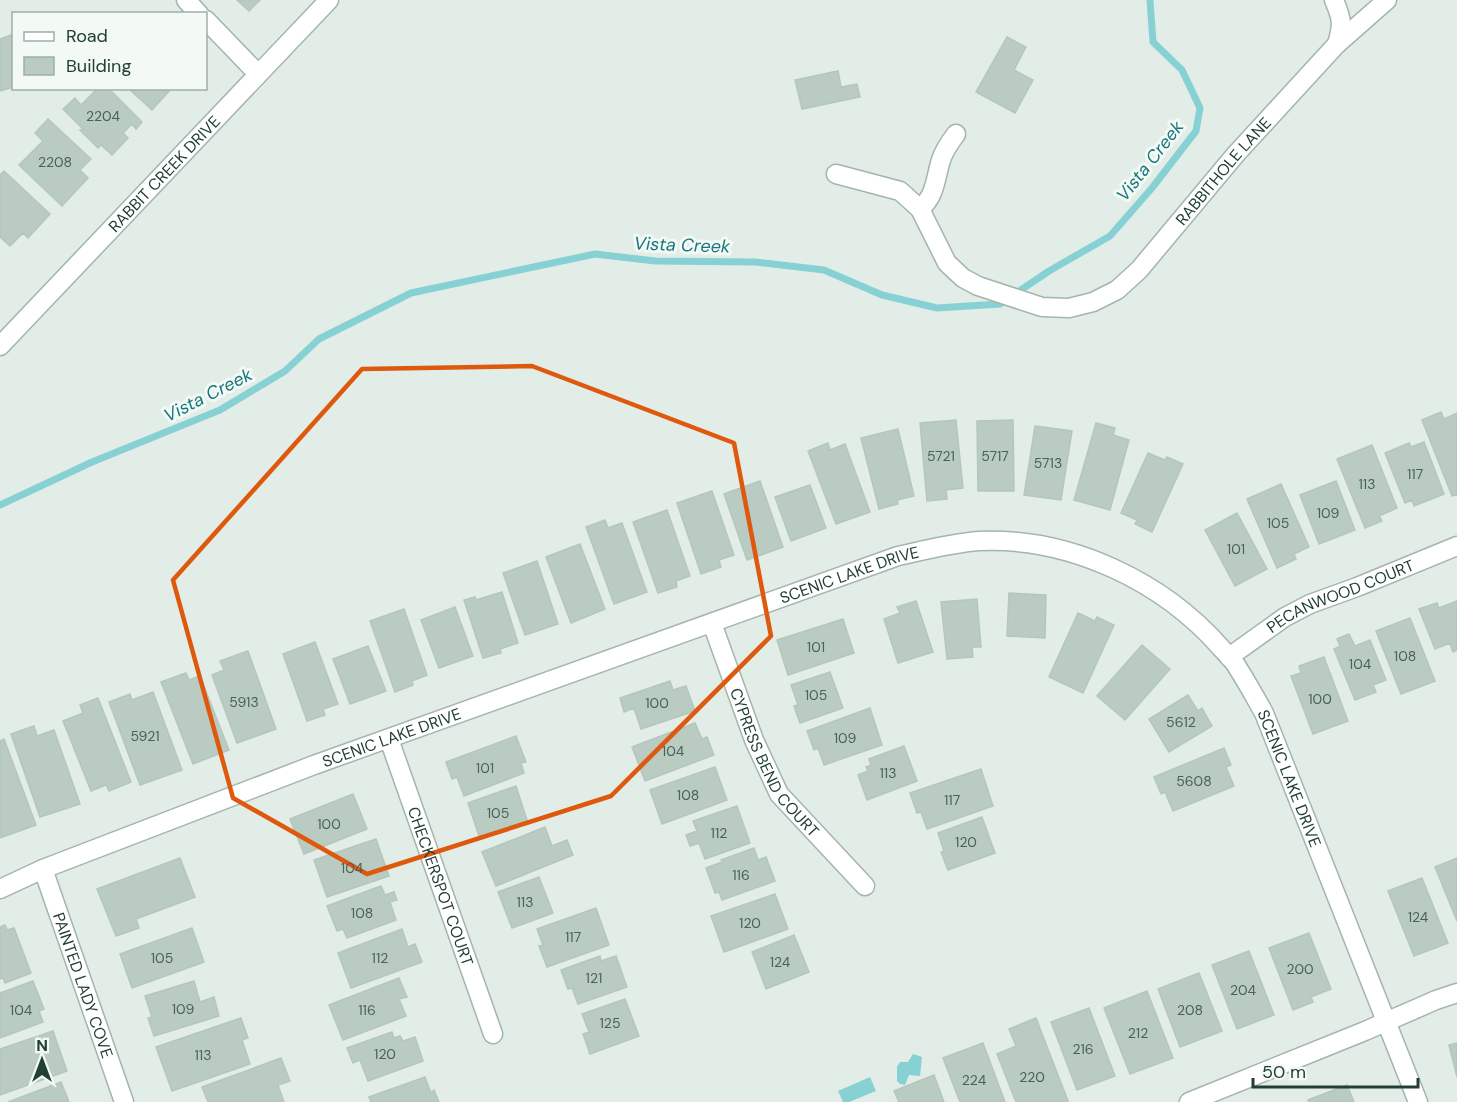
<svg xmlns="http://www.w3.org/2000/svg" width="1457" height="1102" font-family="'DM Sans',sans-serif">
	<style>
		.water { fill: #87d1d4 }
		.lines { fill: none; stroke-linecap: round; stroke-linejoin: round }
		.stream { stroke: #87d1d4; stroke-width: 7 }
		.building { fill: #bacbc2; stroke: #b4c7bd; stroke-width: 1.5 }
		.minor-casing { stroke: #a4b5ae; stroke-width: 21 }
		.minor { stroke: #fff; stroke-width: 18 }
		.marked { fill: none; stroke: #de580e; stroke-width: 4.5; stroke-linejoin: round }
		.labels { text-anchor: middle; stroke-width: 6; stroke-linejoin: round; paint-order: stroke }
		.number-label { font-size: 14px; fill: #476258 }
		.street-label { font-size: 16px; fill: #213f34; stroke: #f3f9f5 }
		.water-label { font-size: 18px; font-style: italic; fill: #18777e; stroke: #f3f9f5 }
	</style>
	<rect width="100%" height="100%" fill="#e2ede7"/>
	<path class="water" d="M913 1054 922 1057 920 1076 909 1075 905 1085 900 1084 897 1081V1067L900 1062H908Z
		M870 1077 876 1091 849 1102H843L838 1091Z"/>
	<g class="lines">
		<path class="stream" d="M0 505 92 462 220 410 285 371 319 339 411 293 595 254 655 261 755 262 824 270 882 295 937 308 1000 304 1049 271 1110 236 1152 188 1196 131 1200 108 1182 70 1153 42 1150 0"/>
	</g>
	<path class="building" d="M237 0H260L249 11Z
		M11 35 14 42V87L0 91V39Z
		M1007 37 1026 47 1014 70 1033 80 1015 113 976 92Z
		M838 71 841 87 857 84 860 97 802 109 795 80Z
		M98 88H108L142 122 136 129 132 124 123 133 128 138 112 155 101 145 98 148 80 130 83 129 63 109 75 98 81 105Z
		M128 88H172L152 110Z
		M48 119 91 159 80 170 88 178 62 206 19 165 43 141 35 133Z
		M4 171 50 214 28 238 23 233 10 246 0 237V175Z
		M1441 412 1444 419 1457 413V495L1452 496 1422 420Z
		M956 420 963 488 946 490 947 499 927 501 920 423Z
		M1013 420 1014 491H978L977 421Z
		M1096 423 1115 428 1113 435 1129 440 1110 510 1074 500Z
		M1035 426 1072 431 1061 500 1024 495Z
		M898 429 914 496 897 500 898 504 879 509 861 438Z
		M1424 442 1444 494 1414 506 1412 500 1405 503 1385 453 1409 443 1411 447Z
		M828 443 830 450 845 444 870 512 836 524 808 451Z
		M1372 445 1397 508 1379 516 1382 521 1365 528 1337 459Z
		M1148 453 1165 460 1167 457 1183 464 1152 532 1135 524 1137 520 1121 513Z
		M760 481 783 547 747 560 724 494Z
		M1336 481 1355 530 1319 544 1300 495Z
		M1281 484 1309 547 1294 554 1296 559 1277 568 1247 499Z
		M810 485 826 528 791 541 775 497Z
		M712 491 734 555 719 560 721 567 701 574 677 503Z
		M667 510 690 576 676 581 677 587 658 593 633 522Z
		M1237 513 1267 569 1235 586 1205 530Z
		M605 520 608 528 622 523 647 592 614 604 586 527Z
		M580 544 605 609 571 623 546 557Z
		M537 561 558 624 525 635 503 573Z
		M502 592 518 643 500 649 501 653 483 658 464 600 475 597 476 600Z
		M1009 593 1046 595 1045 638 1007 636Z
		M977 599 981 647H972L973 657 947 659 941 602Z
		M916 601 933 652 898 663 884 619 900 613 897 607Z
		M1457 601V650L1453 652 1450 643 1435 649 1419 609 1437 603 1439 608Z
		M455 607 473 656 439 668 421 620Z
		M404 609 427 675 412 681 413 685 395 692 370 621Z
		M1078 613 1095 621 1097 617 1114 625 1083 693 1049 677Z
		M1410 618 1435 681 1401 694 1376 631Z
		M843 619 854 653 788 675 777 640Z
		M1349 634 1355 646 1370 640 1386 680 1373 685 1376 692 1355 700 1334 649 1340 646 1337 639Z
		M315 642 338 704 323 709 325 715 307 721 283 654Z
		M1142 645 1170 669 1125 720 1097 696Z
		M368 646 386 691 350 704 333 659Z
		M248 651 276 729 237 743 212 675 224 670 220 661Z
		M1324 657 1348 721 1313 734 1291 676 1301 673 1299 666Z
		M830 672 843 708 800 723 794 706 798 705 791 685Z
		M186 673 189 680 200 676 229 750 193 764 161 682Z
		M670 681 673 690 686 686 695 711 641 729 634 708 624 712 620 698Z
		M153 692 182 770 140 785 109 702 130 694 132 700Z
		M1188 695 1198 711 1202 708 1212 726 1169 752 1149 719Z
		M98 698 131 782 109 791 106 785 91 791 63 721 83 713 80 705Z
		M870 708 882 745 824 765 818 748 814 750 807 731Z
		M695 723 702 739 707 737 714 755 645 781 632 747Z
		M34 726 37 736 54 730 80 804 40 817 11 734Z
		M516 736 526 762 521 763 524 773 464 796 457 777 452 779 446 762Z
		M4 739 36 825 0 838V741Z
		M904 746 917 781 867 800 858 775 868 771 866 767 871 765 869 759Z
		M1224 748 1231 765 1226 767 1234 786 1173 811 1165 792 1161 794 1154 777Z
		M715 767 727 800 662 824 650 790Z
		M981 769 993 806 927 829 921 812 917 813 910 793Z
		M516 786 528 823 480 839 468 803Z
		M353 794 367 829 304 854 290 819Z
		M737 806 750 843 705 859 699 843 690 846 686 835 697 831 693 821Z
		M982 817 995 853 948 870 941 852 944 851 938 833Z
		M545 827 552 846 567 840 573 855 496 886 482 852Z
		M376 839 389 876 327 897 314 860Z
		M754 848 758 860 766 857 775 881 722 900 719 892 715 893 706 868 722 862 721 860Z
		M180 858 195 897 136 919 139 928 116 936 97 889Z
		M1457 858V921L1435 867Z
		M539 877 553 913 512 928 498 892Z
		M1422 878 1448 943 1414 956 1388 891Z
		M381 886 385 895 394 892 397 900 390 902 396 920 347 938 343 929 337 931 327 906Z
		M775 894 788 929 724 952 711 916Z
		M596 908 609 945 547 967 539 946 543 945 537 929Z
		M5 925 7 930 14 928 31 973 5 983 3 978 0 979V927Z
		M192 928 204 962 132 988 120 954Z
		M402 929 408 947 415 944 422 962 351 988 338 953Z
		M1309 933 1331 989 1311 997 1313 1002 1293 1010 1269 948Z
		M794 935 809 972 766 989 752 952Z
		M1249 951 1274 1015 1237 1029 1212 965Z
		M600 956 601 961 616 956 627 987 578 1004 572 988 568 989 561 970Z
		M1199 973 1222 1031 1180 1047 1158 989Z
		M399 978 407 997 399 999 406 1016 343 1040 329 1005Z
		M33 981 44 1009 39 1011 43 1022 0 1038V993Z
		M194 981 200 1002 214 997 219 1016 154 1036 148 1018 152 1017 145 996Z
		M1147 991 1173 1058 1130 1074 1104 1008Z
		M625 999 639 1036 590 1054 583 1034 589 1032 582 1014Z
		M1089 1008 1115 1076 1077 1090 1051 1022Z
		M241 1018 248 1038 242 1040 250 1064 172 1091 156 1047Z
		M1036 1018 1068 1101 1066 1102H1016L997 1054 1016 1046 1009 1029Z
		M53 1031 67 1071 0 1095V1049Z
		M392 1032 394 1038 400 1036 403 1041 415 1037 423 1061 368 1081 360 1060 353 1063 347 1048Z
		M983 1043 1005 1102H960L943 1058Z
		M1457 1043V1077L1449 1045Z
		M281 1058 290 1081 278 1085 284 1102H208L202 1087Z
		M934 1075 944 1102H899L894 1091Z
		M425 1077 431 1093 434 1090 439 1102H371L369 1097Z
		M61 1082 69 1102H8Z
		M1347 1085 1354 1102H1309L1308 1100Z"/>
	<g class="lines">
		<defs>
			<g id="minor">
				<path d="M186 0 199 14"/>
				<path d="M1334 0C1342 19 1343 24 1337 44"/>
				<path d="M206 20 258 74"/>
				<path id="s1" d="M836 174 900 191 920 209 947 263 963 278 978 286 1042 307 1069 308 1093 302 1117 290 1139 270 1236 154 1337 44 1387 0"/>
				<path d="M920 209C936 195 935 179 941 160 944 150 950 142 956 134"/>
				<path id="s2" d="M0 346 329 0"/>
				<path id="s3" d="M712 623 754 740 779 794 865 886"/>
				<path id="s4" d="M1229 657 1285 617 1310 604 1357 587 1457 546"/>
				<path id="s5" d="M389 739 493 1034"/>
				<path id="s6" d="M43 869 124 1102"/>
				<path id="s7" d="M0 889 43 869 314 765 898 556C925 550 952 543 979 541 1070 537 1163 581 1222 649 1228 655 1235 662 1239 670 1248 684 1256 699 1264 713L1418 1102"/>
				<path d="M1189 1102 1365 1031 1436 1000 1457 993"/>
			</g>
		</defs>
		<use href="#minor" class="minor-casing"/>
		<use href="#minor" class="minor"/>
	</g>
	<path class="marked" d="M532 366 734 443 771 636 611 796 367 874 233 798 173 580 362 369Z"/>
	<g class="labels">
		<g class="number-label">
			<text x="103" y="121">2204</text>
			<text x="55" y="167">2208</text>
			<text x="941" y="461">5721</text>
			<text x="995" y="461">5717</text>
			<text x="1048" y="468">5713</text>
			<text x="1415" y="479">117</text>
			<text x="1367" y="489">113</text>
			<text x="1328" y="518">109</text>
			<text x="1278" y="528">105</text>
			<text x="1236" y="554">101</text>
			<text x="816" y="652">101</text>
			<text x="1405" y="661">108</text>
			<text x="1360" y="669">104</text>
			<text x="816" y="700">105</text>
			<text x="1320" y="704">100</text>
			<text x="244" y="707">5913</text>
			<text x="657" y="708">100</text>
			<text x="1181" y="727">5612</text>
			<text x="145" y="741">5921</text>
			<text x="845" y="743">109</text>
			<text x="673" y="756">104</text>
			<text x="485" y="773">101</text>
			<text x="888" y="778">113</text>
			<text x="1194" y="786">5608</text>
			<text x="688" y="800">108</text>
			<text x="952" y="805">117</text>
			<text x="498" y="818">105</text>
			<text x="329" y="829">100</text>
			<text x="719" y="838">112</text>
			<text x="966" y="847">120</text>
			<text x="352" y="873">104</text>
			<text x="741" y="880">116</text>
			<text x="525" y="907">113</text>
			<text x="362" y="918">108</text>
			<text x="1418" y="922">124</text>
			<text x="750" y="928">120</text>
			<text x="573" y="942">117</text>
			<text x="162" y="963">105</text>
			<text x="380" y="963">112</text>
			<text x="780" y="967">124</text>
			<text x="1300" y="974">200</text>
			<text x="594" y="983">121</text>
			<text x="1243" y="995">204</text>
			<text x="183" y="1014">109</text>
			<text x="21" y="1015">104</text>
			<text x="367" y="1015">116</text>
			<text x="1190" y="1015">208</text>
			<text x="610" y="1028">125</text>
			<text x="1138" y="1038">212</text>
			<text x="1083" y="1054">216</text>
			<text x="385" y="1059">120</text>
			<text x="203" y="1060">113</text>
			<text x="1032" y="1082">220</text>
			<text x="974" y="1085">224</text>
		</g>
		<g class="street-label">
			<text dy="6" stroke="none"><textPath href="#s1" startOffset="498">RABBITHOLE LANE</textPath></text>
			<text dy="6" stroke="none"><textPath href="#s2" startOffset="238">RABBIT CREEK DRIVE</textPath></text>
			<text dy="6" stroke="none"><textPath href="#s7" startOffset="906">SCENIC LAKE DRIVE</textPath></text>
			<text dy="6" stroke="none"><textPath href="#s4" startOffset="128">PECANWOOD COURT</textPath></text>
			<text dy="6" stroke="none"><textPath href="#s7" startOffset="420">SCENIC LAKE DRIVE</textPath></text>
			<text dy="6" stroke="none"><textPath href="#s3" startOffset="154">CYPRESS BEND COURT</textPath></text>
			<text dy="6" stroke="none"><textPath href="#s7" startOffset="1462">SCENIC LAKE DRIVE</textPath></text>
			<text dy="6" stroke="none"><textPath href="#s5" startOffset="156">CHECKERSPOT COURT</textPath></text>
			<text dy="6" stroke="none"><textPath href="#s6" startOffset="123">PAINTED LADY COVE</textPath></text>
		</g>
		<g class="water-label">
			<text transform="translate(1150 161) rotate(-52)" y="6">Vista Creek</text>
			<text transform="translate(682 245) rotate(2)" y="6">Vista Creek</text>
			<text transform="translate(208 395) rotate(-27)" y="6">Vista Creek</text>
		</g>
	</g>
	<rect x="12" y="12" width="195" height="78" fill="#f3f9f5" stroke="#9fafa8" stroke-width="1.5"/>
	<rect x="24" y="32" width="30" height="9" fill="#ffffff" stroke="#9fafa8" stroke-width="1.5"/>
	<text x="66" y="42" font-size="18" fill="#213f34">Road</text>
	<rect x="24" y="57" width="30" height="18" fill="#bacbc2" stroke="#9fafa8" stroke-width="1.5"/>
	<text x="66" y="72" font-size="18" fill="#213f34">Building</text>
	<g transform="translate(42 1060)" stroke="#f3f9f5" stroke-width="4.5" paint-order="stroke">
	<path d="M0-4.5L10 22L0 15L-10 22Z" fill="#213f34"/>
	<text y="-9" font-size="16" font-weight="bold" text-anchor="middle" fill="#213f34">N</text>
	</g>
	<path d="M1253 1078v9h165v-9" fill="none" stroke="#213f34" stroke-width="3"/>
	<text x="1262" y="1078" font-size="18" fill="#213f34" stroke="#f3f9f5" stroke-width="4.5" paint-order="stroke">50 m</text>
</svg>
